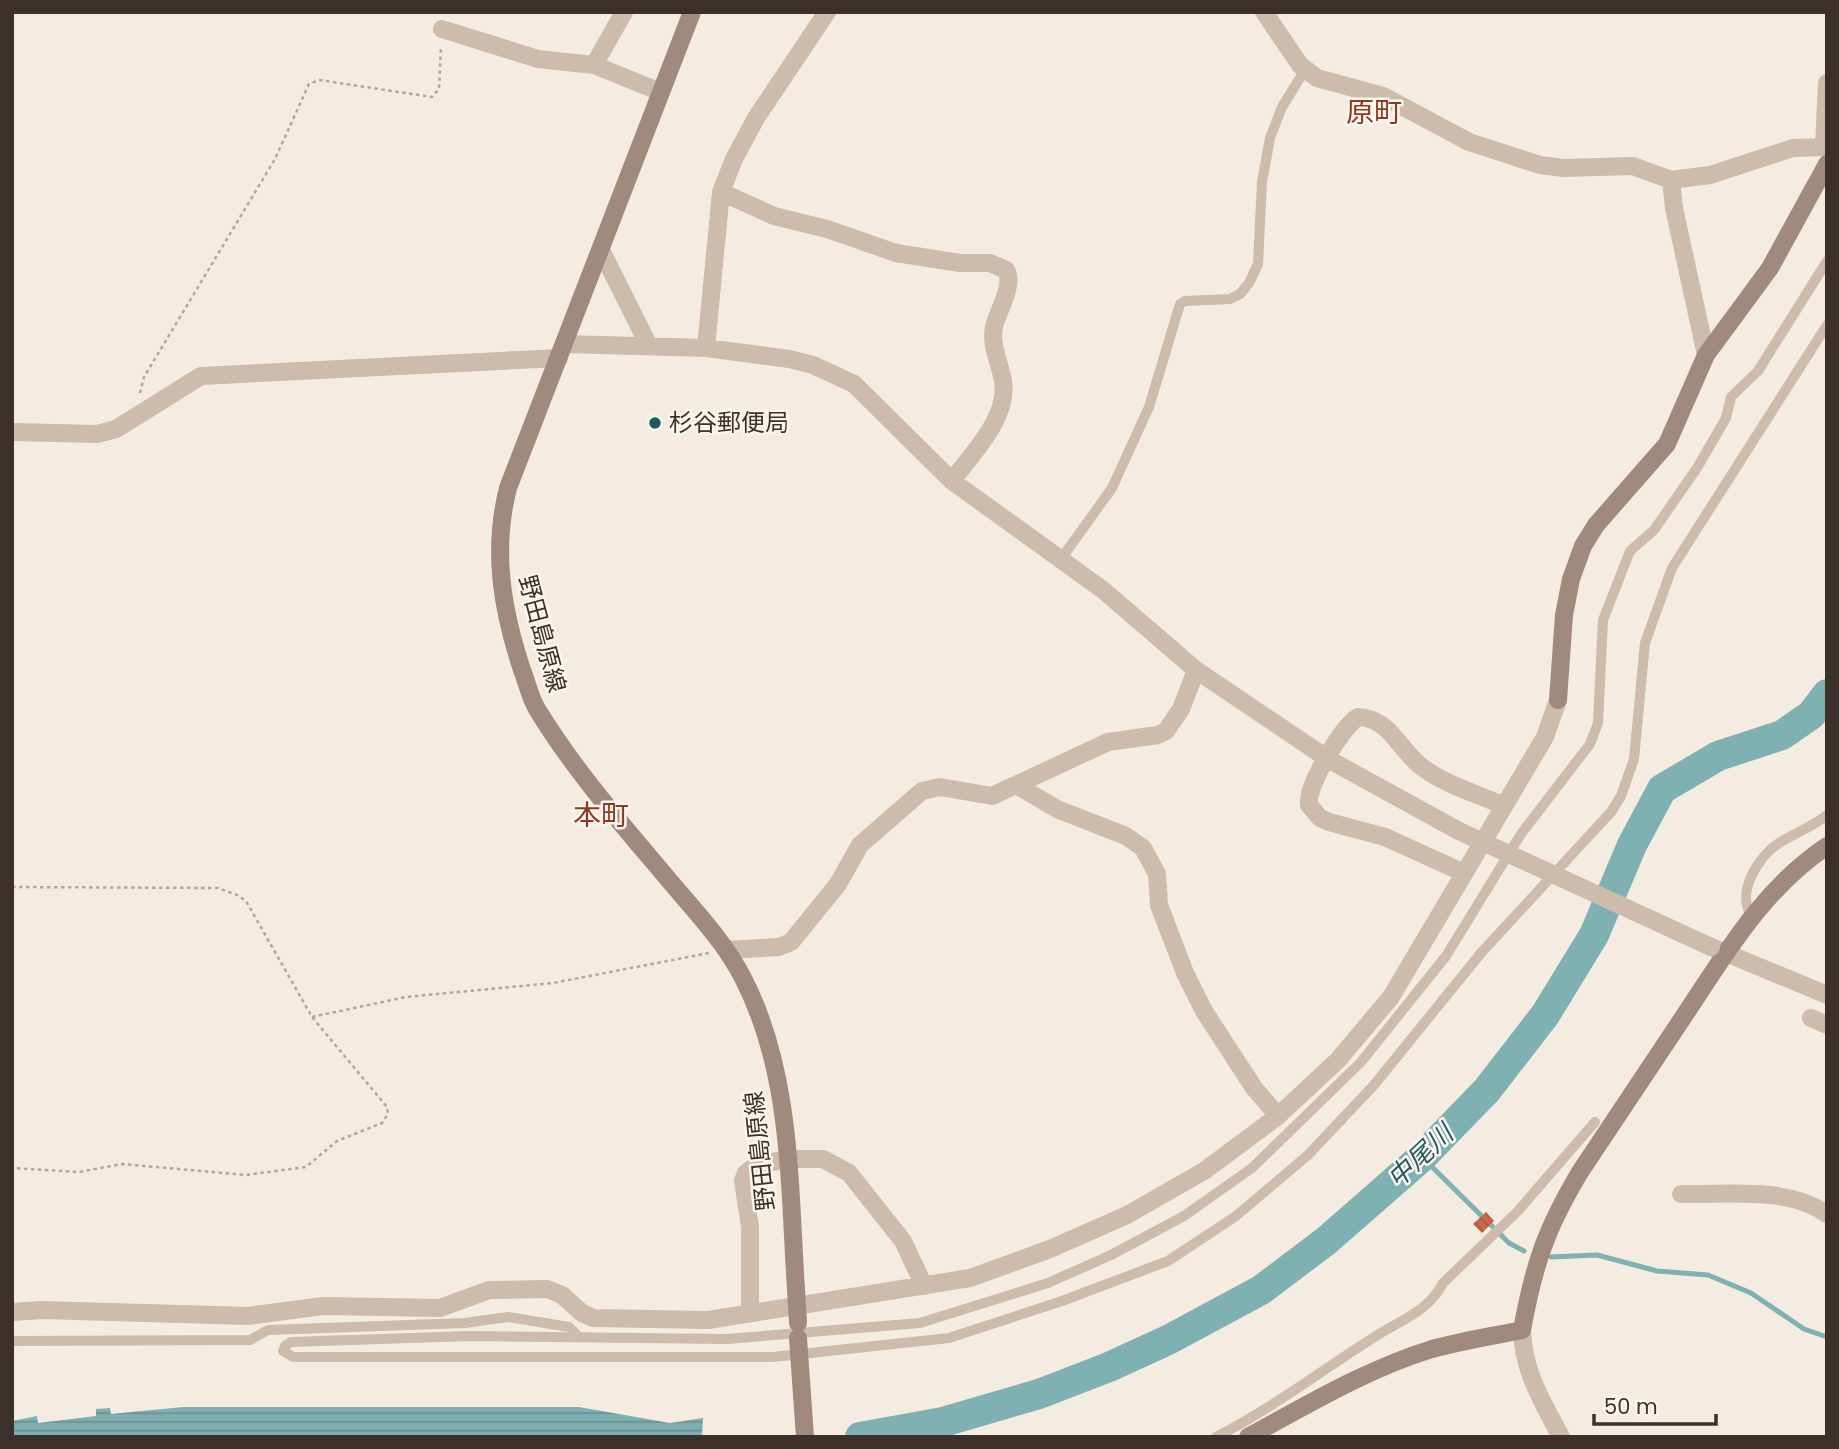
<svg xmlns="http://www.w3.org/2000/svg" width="1839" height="1449" font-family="Poppins,'Noto Sans JP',sans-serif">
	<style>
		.water { fill: url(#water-rules) }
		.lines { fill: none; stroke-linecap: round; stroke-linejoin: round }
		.stream { stroke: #7fb0b2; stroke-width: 5 }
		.river { stroke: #7fb0b2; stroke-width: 30 }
		.building { fill: url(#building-back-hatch) }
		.path { stroke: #b9a596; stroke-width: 2.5; stroke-dasharray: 3.5 3.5; stroke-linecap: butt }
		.lane { stroke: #cdbbac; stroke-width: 10 }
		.street { stroke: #cdbbac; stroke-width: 18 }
		.secondary { stroke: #a18a7d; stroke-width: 18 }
		.street-bridge { stroke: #cdbbac; stroke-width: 18 }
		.secondary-bridge { stroke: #a18a7d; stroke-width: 18 }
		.poi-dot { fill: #1f5a5e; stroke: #fbf5ee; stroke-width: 2.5 }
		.labels { text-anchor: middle; stroke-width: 5; stroke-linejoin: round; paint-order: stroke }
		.poi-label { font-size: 24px; fill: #3b302b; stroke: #fbf5ee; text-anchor: start }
		.street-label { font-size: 24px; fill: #3b302b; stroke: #fbf5ee }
		.water-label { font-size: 26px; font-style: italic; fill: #1f5a5e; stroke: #fbf5ee }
		.quarter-label { font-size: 28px; fill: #8c3b22; stroke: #fbf5ee }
	</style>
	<defs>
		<pattern id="water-rules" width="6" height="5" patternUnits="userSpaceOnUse" patternTransform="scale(1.75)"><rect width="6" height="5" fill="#7fb0b2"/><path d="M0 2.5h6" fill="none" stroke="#699091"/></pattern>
		<pattern id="building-back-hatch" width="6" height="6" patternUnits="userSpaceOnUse" patternTransform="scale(1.75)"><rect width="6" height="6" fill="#c8694b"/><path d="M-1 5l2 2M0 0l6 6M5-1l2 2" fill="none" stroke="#a4573f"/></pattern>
	</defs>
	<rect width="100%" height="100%" fill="#f4ebe1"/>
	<path class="water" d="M183 1407H579L670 1423 703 1418 702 1437H12V1421L37 1416 38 1423 96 1416V1409L110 1408 111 1414Z"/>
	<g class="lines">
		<path class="stream" d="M1422 1157 1509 1243 1524 1251
			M1551 1257 1597 1255 1657 1271 1708 1275 1751 1293 1804 1329 1827 1337"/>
		<path class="river" d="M860 1437 943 1422 1039 1394 1109 1367 1168 1340 1261 1290 1326 1241 1422 1157 1487 1090 1545 1015 1594 935 1632 845 1662 789 1718 756 1782 735 1811 715 1827 694"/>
	</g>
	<path class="building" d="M1486 1212 1494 1221 1482 1233 1473 1224Z"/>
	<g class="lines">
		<path class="path" d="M140 393 144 377 275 159 309 84 319 80 432 97 439 89 441 46
			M12 887 218 888 237 895 246 901 312 1017 387 1107 388 1114 382 1123 337 1141 306 1167 246 1175 122 1164 79 1172 12 1168
			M312 1017 406 997 553 983 709 953"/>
		<path class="lane" d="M1827 261 1758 371 1731 397 1726 418 1697 468 1654 530 1630 551 1603 620 1598 723 1590 744 1521 834 1446 956 1361 1062 1252 1168 1184 1216 1111 1255 1048 1283 920 1323 727 1339 470 1336 291 1342 285 1346 283 1351 293 1357H773L949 1338 1062 1301 1168 1261 1236 1216 1308 1155 1374 1085 1481 953 1611 812 1621 796 1634 759 1645 643 1672 568 1827 325
			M1061 559 1112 488 1149 407 1180 304 1185 301 1230 299 1240 294 1249 283 1258 264 1262 182 1270 138 1282 107 1305 70
			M1753 917C1734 896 1758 856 1779 843 1795 833 1812 827 1827 815
			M12 1341 250 1340 268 1330 465 1323 508 1317 569 1327 578 1336
			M1216 1437C1273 1408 1322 1370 1376 1336 1401 1320 1429 1311 1443 1283L1517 1212 1595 1122"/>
		<path class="street" d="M1264 12 1300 65 1317 78 1383 96 1469 142 1540 165 1563 168 1633 166 1671 180 1710 175 1793 148 1827 147
			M442 29 538 59 594 65 661 92
			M594 65 624 12
			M1824 148 1827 83
			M1671 180 1674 208 1706 355
			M721 192 774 216 827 229 896 253 960 263H990L1006 270C1015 285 997 312 994 327 990 345 1000 363 1003 381 1009 418 972 453 952 481
			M601 250 649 346
			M565 344 706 348 789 359 813 365 854 384 952 481 1103 590 1196 670 1328 759 1459 831
			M706 348 721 192 734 159 756 118 827 12
			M12 432 97 434 116 429 201 376 559 358
			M1018 786 1057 809 1126 836 1143 848 1157 874 1159 905 1185 973 1204 1011 1254 1088 1278 1116
			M1464 873 1385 837 1329 822 1320 818 1309 805C1306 786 1342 727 1358 717 1390 718 1399 750 1422 767 1444 784 1477 794 1502 805
			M1714 948 1827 995
			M727 950 779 947 791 942 838 884 860 845 922 791 940 787 992 796 1108 742 1158 735 1166 731 1181 709 1196 670
			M1811 1018 1827 1025
			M1681 1194C1729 1195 1786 1186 1827 1214
			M12 1312 42 1310 248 1316 323 1306 440 1308 489 1290 547 1289 562 1295 582 1313 593 1318 708 1320 970 1278 1050 1249 1127 1215 1204 1171 1278 1116 1338 1060 1391 997 1545 737 1558 700
			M750 1313V1227L743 1181 746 1173 756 1165 788 1159H823L849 1173 903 1241 924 1286
			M1522 1330C1523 1371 1542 1401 1561 1437"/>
		<path class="secondary" d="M692 12 508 488C492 551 502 609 522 670 527 682 530 698 537 709 572 767 619 821 663 873 691 907 723 939 743 978 792 1073 789 1185 796 1289
			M1558 700 1564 615 1571 579 1583 546 1596 525 1667 444 1706 355 1770 268 1827 164
			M1248 1437C1307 1405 1367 1369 1432 1349 1461 1341 1492 1336 1522 1330 1534 1264 1546 1229 1580 1172 1615 1120 1649 1068 1684 1016 1726 953 1763 889 1827 846"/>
		<path class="street-bridge" d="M1459 831 1711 947"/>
		<path class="secondary-bridge" d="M796 1289 798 1323
			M798 1338 805 1437"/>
	</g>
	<circle class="poi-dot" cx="655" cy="423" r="7"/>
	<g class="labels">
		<g class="poi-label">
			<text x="669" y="431">杉谷郵便局</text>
		</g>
		<g class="street-label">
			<text transform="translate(542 634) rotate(75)" y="8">野田島原線</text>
			<text transform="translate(760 1151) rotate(-96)" y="8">野田島原線</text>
		</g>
		<g class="water-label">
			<text transform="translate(1420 1156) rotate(-43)" y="9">中尾川</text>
		</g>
		<g class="quarter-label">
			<text x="1374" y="122">原町</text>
			<text x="601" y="825">本町</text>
		</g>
	</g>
	<rect width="1839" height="1449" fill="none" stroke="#3b302b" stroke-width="28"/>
	<path d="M1594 1414v10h122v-10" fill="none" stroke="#3b302b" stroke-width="3.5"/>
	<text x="1604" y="1414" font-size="21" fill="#3b302b" stroke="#fbf5ee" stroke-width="5" paint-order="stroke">50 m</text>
</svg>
